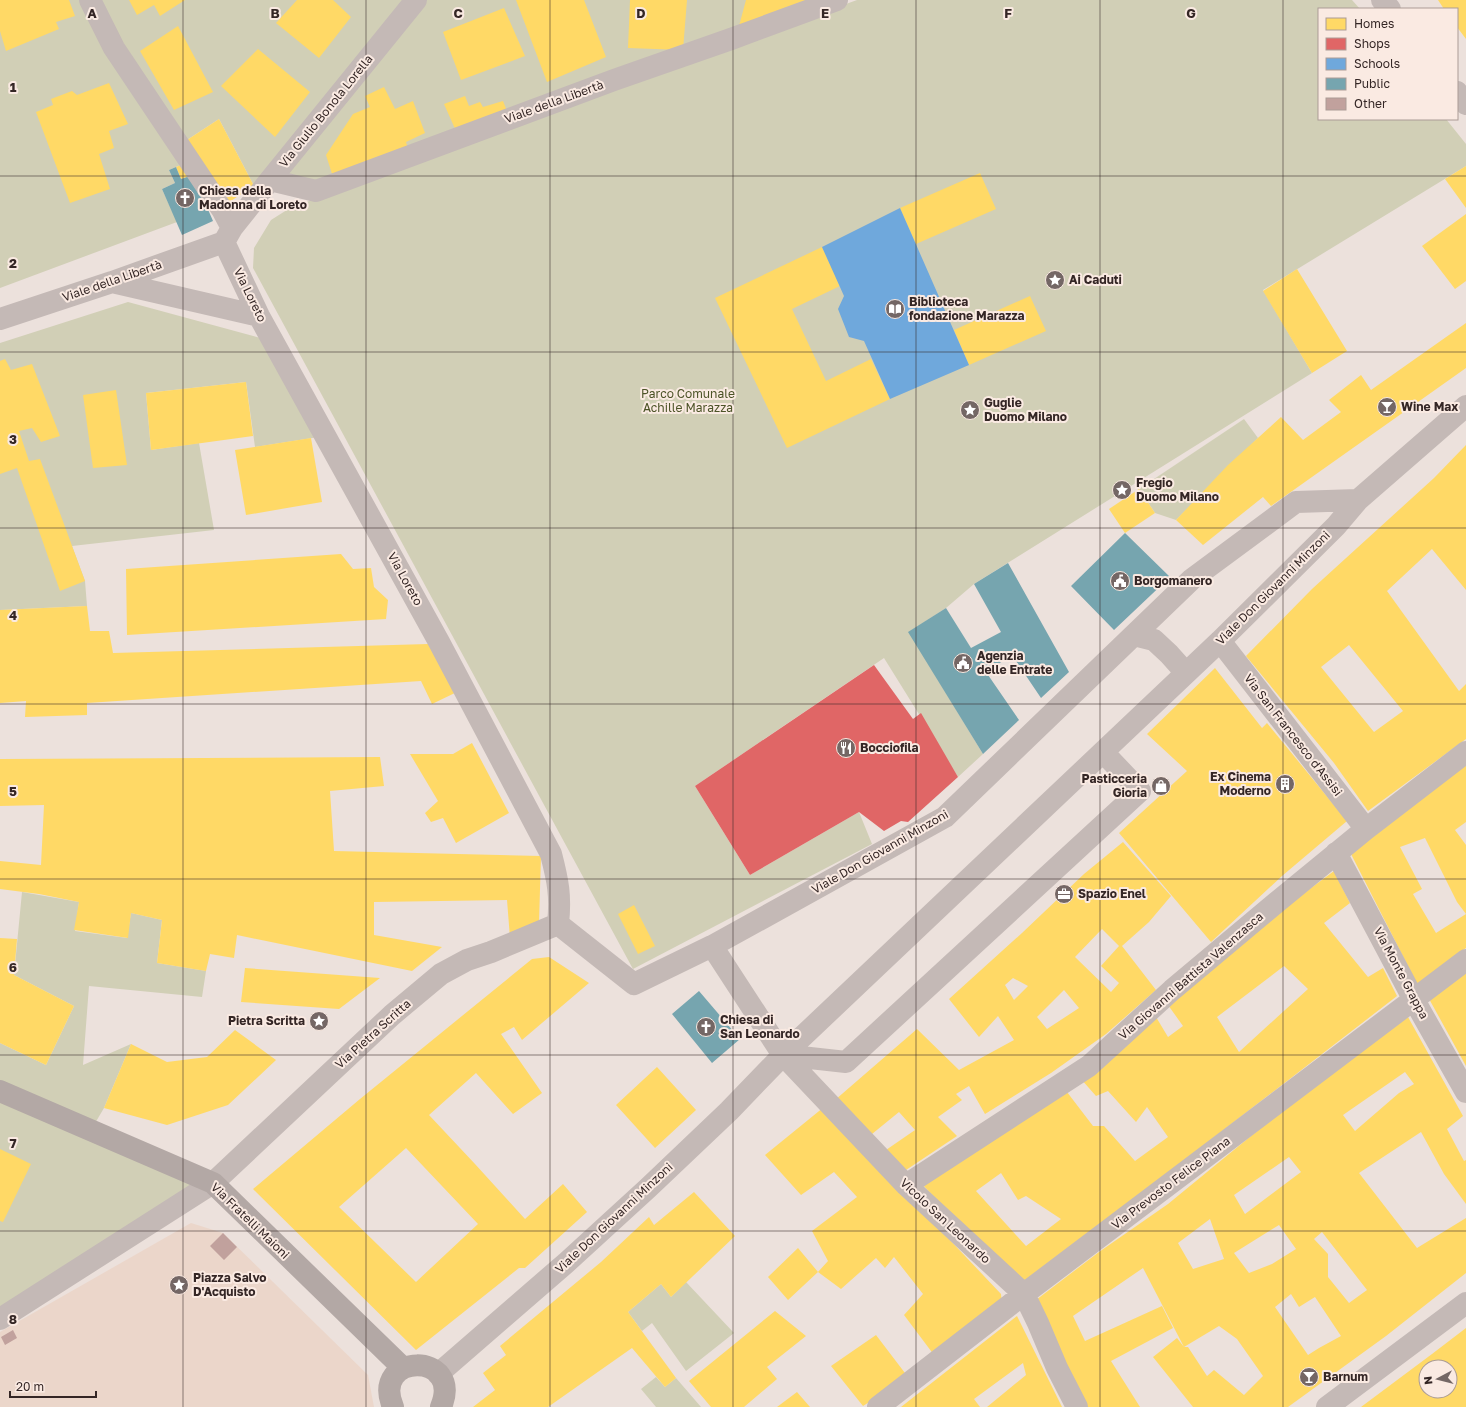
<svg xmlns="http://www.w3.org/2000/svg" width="1466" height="1407" font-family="'Golos Text',sans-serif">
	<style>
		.green { fill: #d1cfb6 }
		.plaza { fill: #ebd6ca }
		.homes { fill: #ffd966; fill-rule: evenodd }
		.shops { fill: #e06666 }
		.schools { fill: #6fa8dc }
		.public { fill: #76a5af }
		.building { fill: #c1a19d }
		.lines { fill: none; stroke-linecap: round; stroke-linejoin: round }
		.minor { stroke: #c4b9b6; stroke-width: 22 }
		.major { stroke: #b3a8a5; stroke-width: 22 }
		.grid { fill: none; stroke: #342625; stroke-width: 1; stroke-opacity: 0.55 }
		.labels { text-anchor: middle; stroke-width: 4; stroke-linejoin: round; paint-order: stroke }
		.street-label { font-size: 12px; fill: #342625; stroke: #faeae2 }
		.poi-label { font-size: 12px; font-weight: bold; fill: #342625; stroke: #faeae2; text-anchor: start }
		.park-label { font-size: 12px; fill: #4c5327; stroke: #faeae2 }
		.grid-label { font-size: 13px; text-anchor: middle; font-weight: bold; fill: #342625; stroke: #faeae2; stroke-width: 4; stroke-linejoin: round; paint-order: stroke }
	</style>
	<rect width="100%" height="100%" fill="#ece1dc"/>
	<path class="green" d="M0 0H835L316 191 254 186 219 119 187 140 190 161 169 170 175 183 162 189 177 222 0 288Z
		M857 0H1352L1360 9H1319V119H1446L1466 144V166L1263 290 1312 373 974 584 946 608 909 632 983 754 958 777 884 658 695 786 750 875 859 812 872 844 633 969 253 268 254 248 271 220 290 208Z
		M128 302 275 342 325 436 255 447 246 382 146 393 151 450 199 443 214 530 72 546 85 581 87 606 0 610V343Z
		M1244 419 1258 438 1176 520 1155 513 1139 489Z
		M22 892 79 902 75 931 127 938 131 913 162 920 157 963 206 971 202 997 89 986 83 1065 131 1044 104 1108 91 1130 213 1183 0 1319V1043L46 1065 74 1006 14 975Z
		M686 1282 734 1333 686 1371 652 1323 642 1331 628 1312 661 1284 671 1297Z
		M656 1377 665 1387 676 1378 701 1407H656L641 1389Z"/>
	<path class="plaza" d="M191 1223 223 1233 368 1375 374 1407H0V1332Z"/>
	<path class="homes" d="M0 0H69L75 16 56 22 59 29 6 51 0 31Z
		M129 0H185L160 16 154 5 137 15Z
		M297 0H333L351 17 319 58 276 23Z
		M516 0H584L606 57 547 82Z
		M630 0H687L683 50 628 48Z
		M746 0H808L739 26Z
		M1438 0H1466V39L1457 27V9H1444Z
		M504 8 525 56 461 80 443 32Z
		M178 26 213 92 174 110 140 51Z
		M258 49 310 92 275 137 221 86Z
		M109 83 128 124 109 131 114 148 99 154 110 189 70 203 36 112 53 105 51 99 72 91 77 95Z
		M384 87 395 109 413 101 425 133 406 142 408 149 333 177 326 155 353 114 370 107 365 96Z
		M465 96 469 106 480 102 483 107 503 101 507 111 456 131 444 104Z
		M219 119 254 186 226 204 187 140Z
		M188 162 193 175 181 179 176 167Z
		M1466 166V208L1445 179Z
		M980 173 996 209 916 244 900 208Z
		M1466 214V281L1455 289 1422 246Z
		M822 247 840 286 792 309 826 381 871 359 890 399 787 448 715 298Z
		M1297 269 1347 351 1312 373 1263 291Z
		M1030 296 1046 331 969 365 954 330Z
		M1466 323V368L1271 506 1263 497 1203 545 1176 520 1228 465 1281 417 1303 440 1341 412 1329 400 1361 375 1371 390Z
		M5 359 11 370 32 364 60 436 41 442 32 428 19 431 29 461 40 459 85 581 60 591 17 468 0 474V361Z
		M246 382 253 436 151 450 146 393Z
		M116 390 127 465 93 468 83 395Z
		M311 438 322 502 246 515 235 450Z
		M1466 445V590L1432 549 1387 591 1459 691 1466 684V739L1368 811 1334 763 1246 656 1312 589 1434 478ZM1349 645 1403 711 1374 732 1321 667Z
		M1139 489 1155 513 1125 533 1109 509Z
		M341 554 353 569 371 568 374 587 388 600 386 619 127 635 126 569Z
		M87 606 90 631H109L113 653 428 644 459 691 432 704 421 681 87 703V715L25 717 26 701 0 703V610Z
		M1215 668 1262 728 1267 723 1347 821 1282 876 1211 942 1119 833 1187 771 1147 734Z
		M472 743 509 813 456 843 443 818 431 822 425 813 438 801 410 754H453Z
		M380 757 384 786 330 791 334 851 541 856 539 923 510 938 507 900 374 902V935L442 947 412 971 237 935 234 958 210 954 206 971 157 963 162 920 131 913 128 938 74 930 79 902 39 894 0 889V861L41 865 44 805 0 806V759Z
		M1466 764V822L1455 830 1466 845V948L1417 984 1350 852ZM1425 838 1457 902 1466 914 1436 933 1413 894 1422 889 1400 847Z
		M1123 842 1171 896 1149 922 1122 946 1156 990 1106 1034 1051 1073 985 1114 969 1086 956 1094 962 1100 938 1117 957 1136 906 1170 886 1150 915 1130 899 1112 872 1134 835 1100 917 1029 959 1070 1014 1040 998 1016 979 1037 949 999 1022 933 1084 874ZM1102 929 1119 946 1101 966 1119 983 1111 992 1075 957ZM1013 978 1028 986 1014 1000 1005 985ZM1064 990 1079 1008 1047 1029 1037 1017Z
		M1334 871 1350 903 1324 923 1368 977 1383 968 1397 996 1023 1285 997 1263 920 1182 1067 1092 1093 1126H1104L1135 1161 1168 1137 1147 1107 1136 1122 1108 1091 1096 1096 1081 1079 1156 1017 1168 1037 1183 1026 1168 1005 1284 908ZM1284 966 1308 989 1239 1052 1217 1017ZM1001 1173 1018 1200 1026 1196 1061 1219 1026 1246 976 1191Z
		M634 905 655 946 638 954 618 914Z
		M0 938 17 939 14 975 74 1006 46 1065 0 1043Z
		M549 957 589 983 522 1040 514 1027 501 1034 542 1093 513 1114 476 1073 429 1115 475 1164 525 1219 563 1184 587 1212 525 1268H519L416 1350 253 1189 360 1099 532 959ZM406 1148 478 1224 416 1282 339 1207Z
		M245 968 380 978 339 1009 241 1002Z
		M1466 969V1066L1428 997Z
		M1408 1017 1463 1116 1447 1129 1464 1161 1466 1160V1204L1444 1174 1421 1132 1359 1173 1417 1248 1466 1218V1273L1386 1336 1288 1407H1193L1153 1357 1177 1338 1184 1347 1143 1268 1073 1316 1085 1341 1162 1306 1173 1328 1111 1361 1140 1407H1084L1036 1300 1099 1252 1168 1204 1301 1095ZM1405 1072 1414 1084 1399 1093 1355 1131 1343 1115ZM1289 1157 1301 1172 1245 1214 1234 1195ZM1210 1219 1224 1259 1193 1269 1178 1243ZM1279 1225 1296 1249 1272 1264 1249 1273 1234 1253ZM1322 1232 1367 1290 1349 1303 1328 1277V1254L1314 1239ZM1291 1294 1299 1307 1315 1297 1341 1336 1319 1348 1308 1355 1275 1307ZM1219 1326 1237 1339 1263 1376 1244 1395 1214 1370 1207 1376 1188 1347H1184Z
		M235 1030 276 1060 228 1105 167 1125 104 1108 131 1044 167 1062 207 1057Z
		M657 1067 696 1110 655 1148 616 1105Z
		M824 1107 1001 1294 1002 1305 934 1355 904 1315 923 1294 894 1257 885 1268 876 1258 841 1289 818 1272 788 1300 768 1277 798 1248 818 1272 828 1261 812 1231 857 1197 834 1172 801 1195 765 1155Z
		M0 1149 31 1164 3 1222 0 1221Z
		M694 1192 735 1236 671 1297 661 1284 628 1312 676 1378 665 1387 632 1348 548 1407H473L495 1390 483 1373 506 1355 500 1346 601 1262 649 1217 654 1225Z
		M775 1311 806 1336 767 1367 777 1379 744 1407H711L689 1381Z
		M1017 1316 1062 1407H987L1026 1375 1023 1363 974 1399 980 1407H901Z
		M1466 1328V1407H1361L1432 1354ZM1426 1367H1450V1391H1426Z
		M876 1335 908 1377 863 1406 831 1366Z
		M797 1392 810 1407H777Z"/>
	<path class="shops" d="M874 665 913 719 921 713 958 777 908 822 901 821 884 831 859 812 750 875 695 786Z"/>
	<path class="schools" d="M900 208 969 365 890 399 864 341 849 337 838 309 844 296 822 247Z"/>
	<path class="public" d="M176 167 181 179 193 175 213 221 182 235 162 189 175 183 169 170Z
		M1125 533 1170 577 1114 630 1071 586Z
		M1008 563 1069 672 1041 698 1012 655 986 672 1019 720 983 754 908 632 946 608 971 648 1001 632 974 584Z
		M699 991 740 1039 712 1063 672 1014Z"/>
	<path class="building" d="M223 1233 237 1247 224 1260 210 1246Z
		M13 1330 17 1338 5 1345 1 1337Z"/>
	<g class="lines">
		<path class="minor" d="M90 0 114 48 223 211 232 228
			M1382 0 1390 9
			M1457 92 1466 104
			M270 180 316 191 614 80 731 39 837 0
			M224 242 259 316 439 642 551 854C558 881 561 896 558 924
			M224 242 232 228 270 180 416 0
			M112 282 259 316
			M0 319 112 282 224 242
			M1134 635 1154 640 1169 654 1186 673
			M1220 641 1366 829
			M1336 853 1414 1000 1466 1092
			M558 924 634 984 712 946 945 817 1192 579 1296 502 1358 500
			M712 946 783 1055 906 1185 1024 1294 1038 1323 1057 1368 1077 1407
			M783 1055 846 1062 1140 791 1103 752
			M906 1185 1089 1066 1172 990 1277 902 1366 829 1466 752
			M0 1319 213 1183 392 1015 441 974 467 960 491 952 558 924
			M438 1374 566 1263 648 1188 729 1111 783 1055 1220 641 1336 526 1358 500 1466 406
			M878 1407 1024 1294 1466 960
			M1327 1407 1466 1303"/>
		<path class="major" d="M0 1091 213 1183 403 1368
			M393 1407C370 1352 464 1351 441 1407"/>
	</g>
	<path class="grid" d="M183 0V1407M366 0V1407M550 0V1407M733 0V1407M916 0V1407M1100 0V1407M1283 0V1407M0 176H1466M0 352H1466M0 528H1466M0 704H1466M0 879H1466M0 1055H1466M0 1231H1466"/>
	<defs>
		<symbol id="church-disc" viewBox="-11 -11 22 22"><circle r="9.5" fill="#746765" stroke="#faeae2"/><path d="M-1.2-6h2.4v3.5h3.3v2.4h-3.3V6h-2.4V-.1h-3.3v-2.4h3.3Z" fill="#fff"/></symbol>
		<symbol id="sight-disc" viewBox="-11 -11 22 22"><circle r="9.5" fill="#746765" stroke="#faeae2"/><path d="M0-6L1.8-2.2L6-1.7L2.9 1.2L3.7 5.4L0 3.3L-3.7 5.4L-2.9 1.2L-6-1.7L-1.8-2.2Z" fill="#fff"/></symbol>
		<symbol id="library-disc" viewBox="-11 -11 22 22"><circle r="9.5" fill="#746765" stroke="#faeae2"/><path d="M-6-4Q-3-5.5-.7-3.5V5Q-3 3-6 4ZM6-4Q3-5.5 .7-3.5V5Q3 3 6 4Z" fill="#fff"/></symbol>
		<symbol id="bar-disc" viewBox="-11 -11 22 22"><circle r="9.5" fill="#746765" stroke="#faeae2"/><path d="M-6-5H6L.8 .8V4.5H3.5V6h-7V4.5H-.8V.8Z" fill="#fff"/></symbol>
		<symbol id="civic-disc" viewBox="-11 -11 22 22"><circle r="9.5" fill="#746765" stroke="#faeae2"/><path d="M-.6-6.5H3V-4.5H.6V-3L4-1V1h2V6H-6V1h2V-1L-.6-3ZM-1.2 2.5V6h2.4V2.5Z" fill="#fff"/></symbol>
		<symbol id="restaurant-disc" viewBox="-11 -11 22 22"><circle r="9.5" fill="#746765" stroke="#faeae2"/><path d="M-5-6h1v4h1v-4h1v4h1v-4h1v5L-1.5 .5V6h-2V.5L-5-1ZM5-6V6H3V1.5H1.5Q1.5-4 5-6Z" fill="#fff"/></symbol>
		<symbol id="building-disc" viewBox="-11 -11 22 22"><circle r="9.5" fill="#746765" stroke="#faeae2"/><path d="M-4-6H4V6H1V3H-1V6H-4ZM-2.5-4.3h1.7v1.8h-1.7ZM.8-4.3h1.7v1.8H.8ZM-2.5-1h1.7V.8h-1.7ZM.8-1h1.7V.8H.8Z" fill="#fff"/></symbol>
		<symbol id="shop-disc" viewBox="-11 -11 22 22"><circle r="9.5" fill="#746765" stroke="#faeae2"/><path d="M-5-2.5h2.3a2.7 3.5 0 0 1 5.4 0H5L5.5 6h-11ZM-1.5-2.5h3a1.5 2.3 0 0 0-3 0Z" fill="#fff"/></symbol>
		<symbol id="office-disc" viewBox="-11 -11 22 22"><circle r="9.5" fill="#746765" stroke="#faeae2"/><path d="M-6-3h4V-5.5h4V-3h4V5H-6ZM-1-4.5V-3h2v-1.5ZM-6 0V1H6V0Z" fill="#fff"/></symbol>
	</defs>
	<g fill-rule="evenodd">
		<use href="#church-disc" x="174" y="187" width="22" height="22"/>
		<use href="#sight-disc" x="1044" y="269" width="22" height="22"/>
		<use href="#library-disc" x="884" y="298" width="22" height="22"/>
		<use href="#bar-disc" x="1376" y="396" width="22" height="22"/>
		<use href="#sight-disc" x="959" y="399" width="22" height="22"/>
		<use href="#sight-disc" x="1111" y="479" width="22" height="22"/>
		<use href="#civic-disc" x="1109" y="570" width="22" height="22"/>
		<use href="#civic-disc" x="952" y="652" width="22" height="22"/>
		<use href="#restaurant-disc" x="835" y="737" width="22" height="22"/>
		<use href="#building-disc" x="1274" y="773" width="22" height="22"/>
		<use href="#shop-disc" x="1150" y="775" width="22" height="22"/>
		<use href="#office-disc" x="1053" y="883" width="22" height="22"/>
		<use href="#sight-disc" x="308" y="1010" width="22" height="22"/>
		<use href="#church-disc" x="695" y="1016" width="22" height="22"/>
		<use href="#sight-disc" x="168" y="1274" width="22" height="22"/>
		<use href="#bar-disc" x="1298" y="1366" width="22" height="22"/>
	</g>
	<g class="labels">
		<g class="street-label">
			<text transform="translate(554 102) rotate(-20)" y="4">Viale della Libertà</text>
			<text transform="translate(326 111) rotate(-51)" y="4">Via Giulio Bonola Lorella</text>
			<text transform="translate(112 281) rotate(-19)" y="4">Viale della Libertà</text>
			<text transform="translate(250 295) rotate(64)" y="4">Via Loreto</text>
			<text transform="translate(405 579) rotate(61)" y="4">Via Loreto</text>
			<text transform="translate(1273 588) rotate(-45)" y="4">Viale Don Giovanni Minzoni</text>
			<text transform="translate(1293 735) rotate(52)" y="4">Via San Francesco d'Assisi</text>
			<text transform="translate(880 852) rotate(-30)" y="4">Viale Don Giovanni Minzoni</text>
			<text transform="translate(1401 973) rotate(62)" y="4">Via Monte Grappa</text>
			<text transform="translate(1191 976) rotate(-41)" y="4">Via Giovanni Battista Valenzasca</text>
			<text transform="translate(373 1034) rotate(-42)" y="4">Via Pietra Scritta</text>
			<text transform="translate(1171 1183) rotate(-37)" y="4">Via Prevosto Felice Piana</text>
			<text transform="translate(614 1218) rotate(-43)" y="4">Viale Don Giovanni Minzoni</text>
			<text transform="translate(250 1221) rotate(44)" y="4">Via Fratelli Maioni</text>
			<text transform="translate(945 1221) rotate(43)" y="4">Vicolo San Leonardo</text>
		</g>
		<g class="poi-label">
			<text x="199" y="195">Chiesa della<tspan x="199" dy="14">Madonna di Loreto</tspan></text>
			<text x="1069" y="284">Ai Caduti</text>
			<text x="909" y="306">Biblioteca<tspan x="909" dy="14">fondazione Marazza</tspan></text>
			<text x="984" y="407">Guglie<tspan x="984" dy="14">Duomo Milano</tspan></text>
			<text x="1401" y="411">Wine Max</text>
			<text x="1136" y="487">Fregio<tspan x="1136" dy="14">Duomo Milano</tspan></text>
			<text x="1134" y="585">Borgomanero</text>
			<text x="977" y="660">Agenzia<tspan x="977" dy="14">delle Entrate</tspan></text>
			<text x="860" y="752">Bocciofila</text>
			<text x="1271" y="781" text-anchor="end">Ex Cinema<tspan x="1271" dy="14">Moderno</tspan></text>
			<text x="1147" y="783" text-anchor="end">Pasticceria<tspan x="1147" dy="14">Gioria</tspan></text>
			<text x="1078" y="898">Spazio Enel</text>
			<text x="720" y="1024">Chiesa di<tspan x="720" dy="14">San Leonardo</tspan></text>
			<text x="305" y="1025" text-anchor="end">Pietra Scritta</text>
			<text x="193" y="1282">Piazza Salvo<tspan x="193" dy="14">D'Acquisto</tspan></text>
			<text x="1323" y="1381">Barnum</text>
		</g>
		<g class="park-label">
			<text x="688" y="398">Parco Comunale<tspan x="688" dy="14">Achille Marazza</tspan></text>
		</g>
	</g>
	<g class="grid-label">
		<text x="92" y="18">A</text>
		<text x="275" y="18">B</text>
		<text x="458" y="18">C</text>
		<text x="641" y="18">D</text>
		<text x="825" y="18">E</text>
		<text x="1008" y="18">F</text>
		<text x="1191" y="18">G</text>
		<text x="13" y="92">1</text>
		<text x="13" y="268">2</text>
		<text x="13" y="444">3</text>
		<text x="13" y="620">4</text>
		<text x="13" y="796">5</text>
		<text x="13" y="972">6</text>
		<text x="13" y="1148">7</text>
		<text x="13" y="1324">8</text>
	</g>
	<rect x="1318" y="8" width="140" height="112" fill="#faeae2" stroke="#ab9c96"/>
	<rect x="1326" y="18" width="20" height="12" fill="#ffd966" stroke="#ab9c96"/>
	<text x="1354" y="28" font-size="12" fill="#342625">Homes</text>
	<rect x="1326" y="38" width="20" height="12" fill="#e06666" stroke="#ab9c96"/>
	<text x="1354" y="48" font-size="12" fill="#342625">Shops</text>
	<rect x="1326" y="58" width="20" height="12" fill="#6fa8dc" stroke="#ab9c96"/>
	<text x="1354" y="68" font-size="12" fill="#342625">Schools</text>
	<rect x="1326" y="78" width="20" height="12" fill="#76a5af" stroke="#ab9c96"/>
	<text x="1354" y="88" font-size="12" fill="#342625">Public</text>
	<rect x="1326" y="98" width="20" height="12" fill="#c1a19d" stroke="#ab9c96"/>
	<text x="1354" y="108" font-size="12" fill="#342625">Other</text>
	<g transform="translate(1438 1379) rotate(263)"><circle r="19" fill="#faeae2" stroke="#ab9c96"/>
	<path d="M0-3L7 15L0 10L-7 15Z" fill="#746765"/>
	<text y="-6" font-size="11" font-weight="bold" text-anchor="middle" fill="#342625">N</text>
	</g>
	<path d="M10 1391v6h86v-6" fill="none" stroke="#342625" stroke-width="2"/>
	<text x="16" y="1391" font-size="12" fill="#342625" stroke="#faeae2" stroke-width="3" paint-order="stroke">20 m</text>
</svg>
